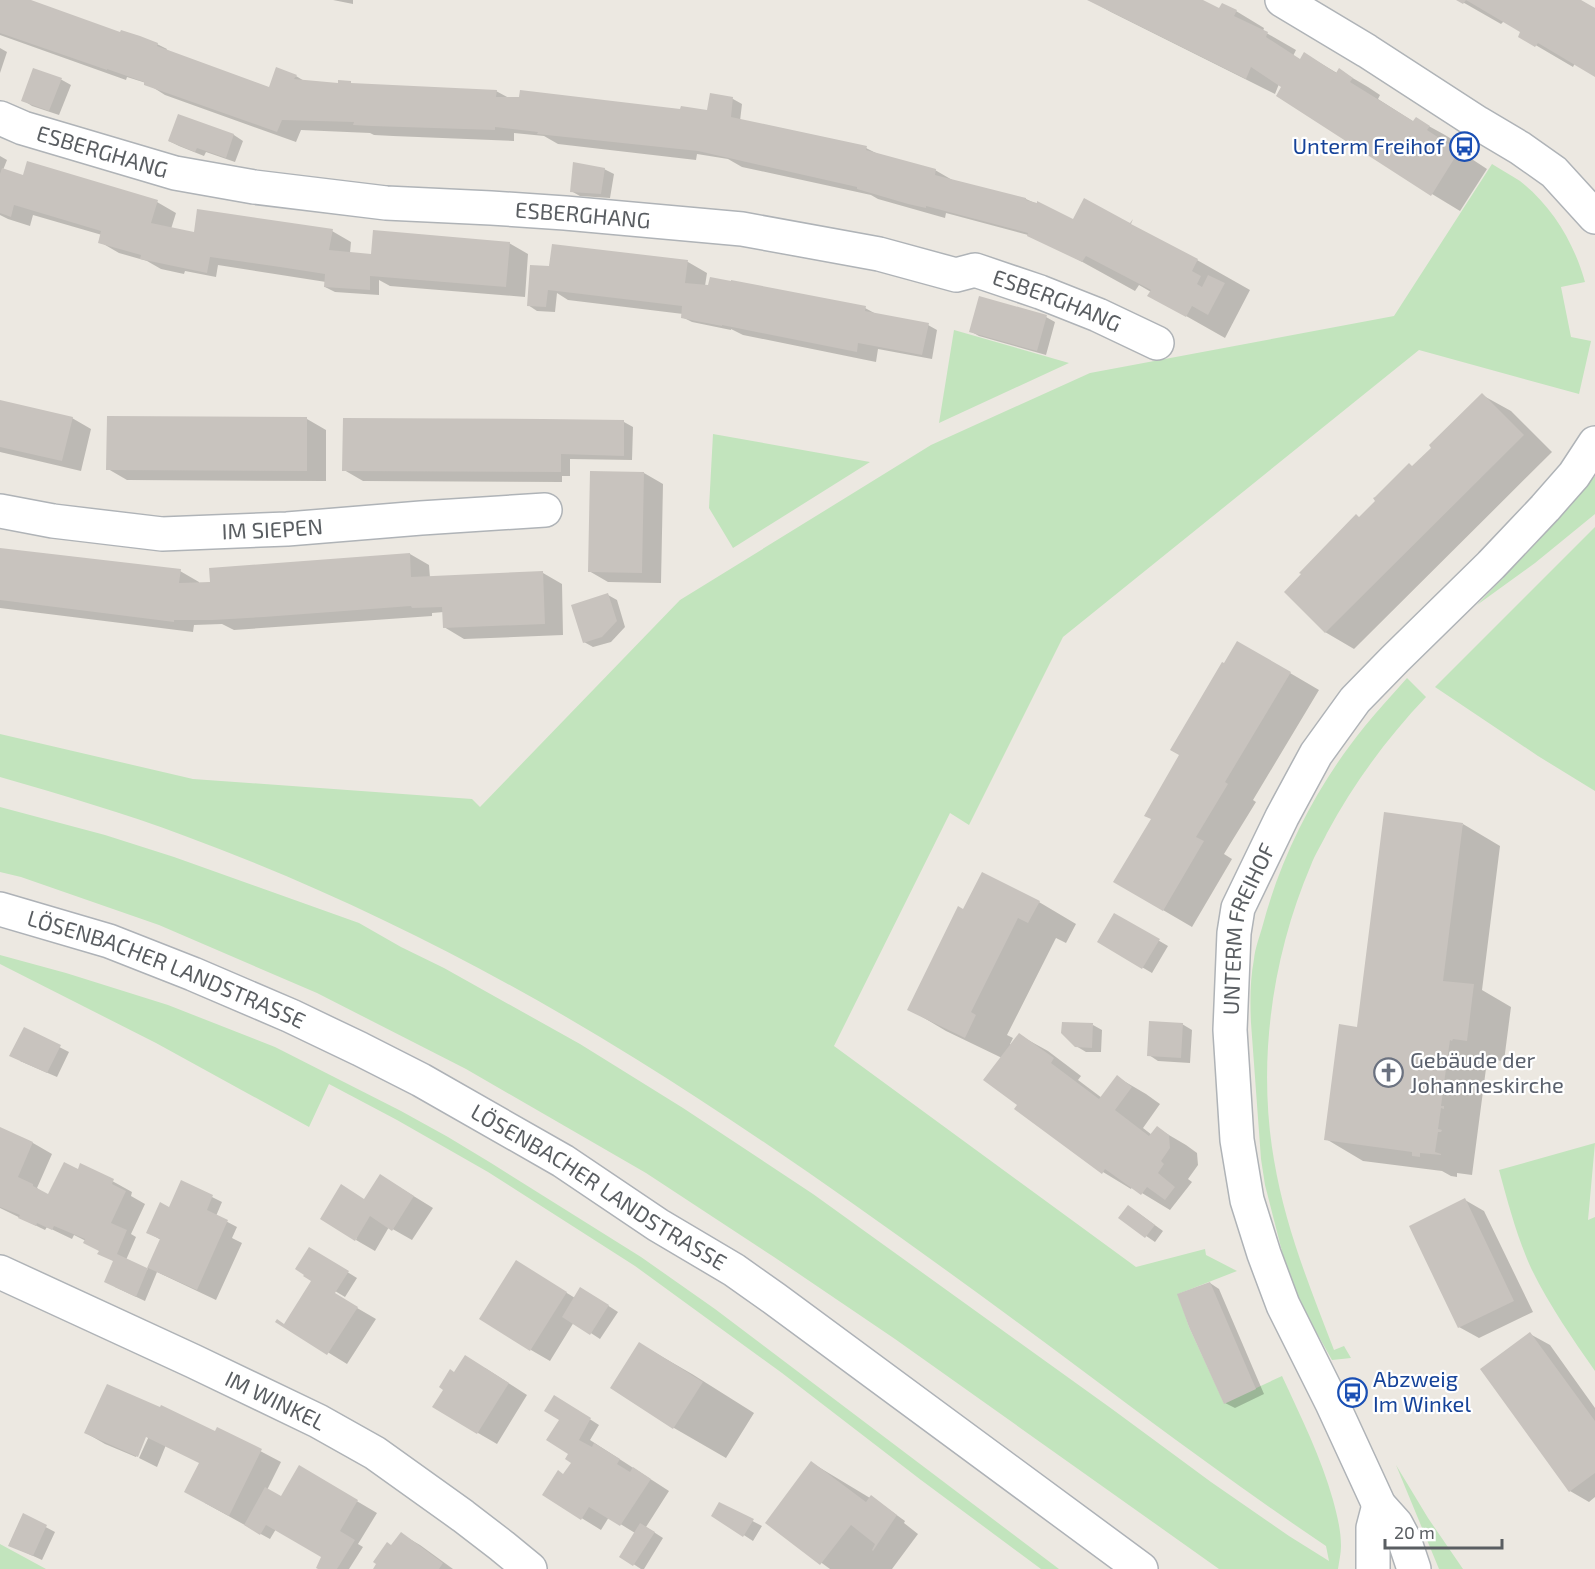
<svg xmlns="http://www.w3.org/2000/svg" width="1595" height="1569" font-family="'Exo 2',sans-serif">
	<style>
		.green { fill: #c2e4bd }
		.shadow { fill: #0003 }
		.building { fill: #c8c3be }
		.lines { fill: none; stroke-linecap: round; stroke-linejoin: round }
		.street-casing { stroke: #afb3b7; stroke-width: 36 }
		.secondary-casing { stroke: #aeb2b7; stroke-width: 36 }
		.street { stroke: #fff; stroke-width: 33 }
		.secondary { stroke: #fff; stroke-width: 33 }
		.labels { text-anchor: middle; stroke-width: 4.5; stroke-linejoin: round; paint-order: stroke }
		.transit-label { font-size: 22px; fill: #164399; stroke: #fff; text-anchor: end }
		.street-label { font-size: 22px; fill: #5a5e62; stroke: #fff }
		.worship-label { font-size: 22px; fill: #5b616d; stroke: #fff; text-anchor: start }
	</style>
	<rect width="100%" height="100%" fill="#ece8e1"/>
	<path class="green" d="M1492 164C1501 170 1511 175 1520 181 1553 207 1574 243 1585 282L1561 287 1571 337 1591 341 1579 394 1419 350 1063 637 969 825 950 813 834 1046 1136 1267 1205 1249 1206 1255 1237 1271 1178 1294 1189 1327 1224 1403 1282 1376C1301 1417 1321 1457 1333 1500 1337 1515 1341 1530 1341 1546 1341 1554 1339 1561 1338 1569H1219L895 1339 774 1257 646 1173 466 1069 317 993 159 925 21 877 0 872V807L105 835 174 857 359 923 401 947 444 968 580 1044 683 1108 813 1194 1112 1409 1211 1482 1289 1536 1329 1561 1326 1546C1195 1458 1071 1360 943 1268 843 1196 741 1124 636 1059 493 970 342 894 185 836 124 813 62 795 0 777V734L193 779 472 799 480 807 680 600 931 445 1090 373 1394 316Z
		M954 330 1069 363 939 423Z
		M713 434 870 462 733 548 709 508Z
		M1595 476V514L1535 563 1477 605 1538 541Z
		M1595 527V791L1538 756 1435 687Z
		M1407 678 1426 697C1387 738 1354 783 1327 833 1322 844 1315 854 1311 865 1272 956 1257 1062 1274 1160 1285 1226 1310 1288 1334 1350L1344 1346 1351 1358 1332 1360 1310 1321 1295 1290 1285 1263 1265 1185 1261 1159 1251 1023C1250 1002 1250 980 1254 959 1255 949 1259 938 1262 928 1281 855 1317 785 1365 726 1378 710 1393 694 1407 678Z
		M0 955 66 973 168 1005 275 1047 401 1111 448 1137 491 1163 641 1257 715 1309 1059 1569H1041L921 1480 782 1373 635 1266 488 1172 397 1120 329 1084 309 1127 156 1043 0 964Z
		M1595 1143 1588 1220 1595 1217V1371C1572 1338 1549 1305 1531 1268 1517 1237 1508 1203 1499 1170Z
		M1396 1465 1428 1518 1463 1569H1439Z
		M0 1544 46 1569H0Z"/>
	<path class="shadow" d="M0 0H27L121 35 157 44 167 49 166 51 270 88 296 76 306 82 496 91 509 98 708 112 711 95 733 99 742 104 740 121 866 148 880 155 935 170 954 181 1026 199 1074 221 1197 260 1250 290 1225 338 1149 295 1151 292 1139 285 1135 291 1068 254 1028 235 946 213 945 218 878 199 871 195 742 167 728 159 697 154 696 160 558 144 544 136 514 133V141L393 136 374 135 370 133 301 130 296 142 165 95 146 83 127 77 126 80 0 35Z
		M333 0H353V4Z
		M1090 0H1199L1220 10 1236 11 1264 28 1263 31 1296 50 1293 56 1301 60 1305 54 1337 73 1339 70 1368 87 1380 95 1378 99 1414 122 1416 119 1445 135 1458 143 1455 148 1487 169 1460 211 1432 194 1279 84 1275 94 1111 12Z
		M1459 0H1580L1595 9V75L1575 63 1573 67 1520 36 1522 32 1504 21 1501 24Z
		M0 48 7 52 0 73Z
		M34 69 62 80 71 85 59 115 32 106 23 100Z
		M179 116 234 135 243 141 235 162 206 152 204 156 179 146 169 141Z
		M0 156 7 160 3 170 24 177 157 202 176 213 171 229 195 234 332 231 351 242 350 253 371 255 509 243 528 254 525 297 390 286 379 280V295L335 292 325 287 326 282 218 265 216 277 185 271 184 274 161 269 147 261 119 253 100 242 102 235 33 215 30 226 8 219 0 215Z
		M604 169 614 174 610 198 580 196 571 191Z
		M554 246 688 262 707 273 705 286 865 308 878 315 928 325 937 330 932 359 878 349 876 362 743 335 731 329V330L692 322 682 317 683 314 568 300 557 293 555 312 537 311 528 305 549 268Z
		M1046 317 1055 322 1046 355 979 336 970 331Z
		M1482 395 1511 411 1552 452 1354 649 1325 632 1360 518 1433 449Z
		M0 402 72 418 91 429 81 471 0 452Z
		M108 418 307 419 326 430V481L127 480 108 469Z
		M624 422 633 427 632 460 570 459V476H562V482L363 481 344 470Z
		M644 473 663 484 661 583 608 582 589 571Z
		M0 549 180 571 199 582V584L410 554 429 565 430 578 543 573 562 584 563 635 464 639 444 627V612L432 613V616L234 630 222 624 194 625 193 632 0 608Z
		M608 595 617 600 625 627 611 642 593 647 584 642Z
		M1266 659 1319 690 1253 800 1256 802 1224 854 1232 859 1192 927 1115 882Z
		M1463 824 1500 846 1482 990 1511 1007 1504 1061 1490 1060V1061H1487L1472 1175 1457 1173V1177L1451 1176 1442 1171 1363 1161 1326 1139 1358 1028Z
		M1039 902 1076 924 1066 943 1056 938 1007 1035 1013 1038 1010 1044 1011 1045 1019 1035 1048 1051 1081 1076 1078 1080 1102 1098 1117 1077 1146 1094 1160 1104 1143 1128 1152 1135 1157 1128 1186 1145 1197 1153 1198 1165 1188 1179 1192 1182 1170 1210 1132 1187 1131 1189 1103 1172 1020 1104 1002 1058 946 1031 909 1009 964 911Z
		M1115 915 1168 946 1152 973 1099 942Z
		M1182 1024 1192 1030 1190 1063 1158 1061 1149 1055Z
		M1093 1025 1102 1030 1101 1052H1086L1076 1046Z
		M24 1029 69 1052 57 1077 20 1061Z
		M0 1129 33 1143 52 1154 37 1188 49 1197 78 1171 96 1172 132 1192 131 1196 145 1204 131 1234 136 1237 126 1260 147 1270 161 1240 147 1232 176 1211 182 1182 222 1202 216 1216 237 1227 232 1238 242 1243 216 1300 157 1272 145 1301 115 1287V1262L86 1241 74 1235 72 1239 47 1227 45 1230 0 1208Z
		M399 1187 433 1208 412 1240 389 1227 375 1251 356 1240 365 1200Z
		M1465 1200 1484 1211 1533 1312 1479 1338 1459 1327Z
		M1137 1212 1163 1231 1155 1242 1120 1218Z
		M310 1249 357 1278 345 1297 330 1288 328 1291 376 1319 347 1364 285 1326 315 1279Z
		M517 1262 575 1298 590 1294 618 1312 600 1339 574 1322 550 1361 531 1350Z
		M1210 1283 1219 1289 1264 1394 1235 1408 1225 1403Z
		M1530 1334 1550 1345 1595 1408V1497L1589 1502 1570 1491Z
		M640 1344 692 1374 754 1413 726 1458 674 1428 612 1388Z
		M485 1368 527 1395 497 1444 478 1433 455 1373Z
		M563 1402 599 1425 590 1440 669 1491 646 1527 663 1538 644 1569H641L621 1556 635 1533 609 1517 601 1530 544 1495 564 1475 573 1462 559 1422Z
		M218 1429 281 1462 267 1490 281 1498 299 1467 377 1513 358 1544 363 1547 349 1569H321L323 1557 276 1529 270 1539 205 1503 206 1465 166 1445 157 1467 139 1458 149 1436H145L136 1457 105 1444 86 1433H215Z
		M812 1463 870 1498 880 1503 905 1521 904 1523 918 1534 892 1569H830L767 1523Z
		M720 1504 762 1526 753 1541 713 1515Z
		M23 1515 55 1532 42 1560 9 1545Z
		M401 1534 420 1545 453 1569H374Z"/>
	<path class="building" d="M0 0H31L120 32 121 30 140 36 158 43 157 46 269 87 276 67 297 75 294 79 338 83V80L351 81V83L497 90 496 97H519L520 90 680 109 681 106 707 110 710 93 733 97 731 117 867 146 866 150 936 169 935 175 1026 198V200L1037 203V201L1073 219 1084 198 1130 223 1133 219 1131 224 1198 259 1192 271 1201 276 1197 284 1202 287 1208 275 1225 283 1208 315 1192 306 1186 317 1147 296 1151 290 1086 256 1082 262 1027 236 1028 233 926 206V208L908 204 857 189V187L698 151 537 134 538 132 495 127V130L372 126 353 125 354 122 282 120 277 132 144 85V82L107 69V70L0 33Z
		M1087 0H1203L1219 8 1222 3 1237 10 1234 16 1268 32 1266 37 1300 59 1304 52 1336 73 1339 68 1353 78 1350 82 1413 121 1416 117 1430 126 1427 130 1459 151 1431 196 1276 96 1281 87 1251 67 1246 79Z
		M1456 0H1581L1595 8V77L1538 43 1535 47 1518 37 1520 32 1466 0 1463 4Z
		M33 68 62 78 49 111 21 101Z
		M178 114 234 134 226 158 197 148 195 152 168 141Z
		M27 161 158 200 151 223 194 232 197 209 333 229 329 250 371 254 373 230 510 242 506 287 370 276V290L324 287 325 274 280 267 210 257 207 273 140 259 141 255 98 243 101 231 14 205 11 217 0 213V174L2 168 23 175Z
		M573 162 605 168 601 194 570 192Z
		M552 244 688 260 685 283 708 285 710 277 731 281V280L866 306 865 311 929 323 922 355 858 343 857 352 722 325V326L701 322 681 318 682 306 548 290 546 307 527 306 530 265 549 266Z
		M979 296 1047 315 1037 351 969 332Z
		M1482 393 1524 435 1325 633 1284 592 1301 574 1299 573 1356 514 1359 517 1375 501 1373 498 1375 497 1409 463 1412 466 1431 448 1429 445Z
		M0 400 73 417 62 461 0 447Z
		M107 416 307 417V471L106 470Z
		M343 418 543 419 624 420V456L561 454V472L342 471Z
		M590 471 644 472 642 573 588 572Z
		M0 548 181 569 179 583 210 582 209 568 410 553 411 577 543 571 545 624 443 628 442 607 412 608 411 606 264 617 213 620H174V622L0 600Z
		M608 593 617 621 602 637 583 643 571 605Z
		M1237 641 1291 672 1225 782 1228 784 1196 837 1204 841 1163 911 1113 882 1151 819 1144 816 1179 755 1170 750 1222 662 1224 663Z
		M1384 812 1463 823 1443 981 1474 984 1467 1041 1453 1039 1452 1041 1450 1040 1447 1061H1450V1063H1447L1444 1083 1448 1084 1447 1086 1444 1085 1441 1106H1444V1109L1441 1108 1438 1129 1442 1130 1441 1132H1438L1435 1152 1441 1154V1155L1420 1153V1157L1412 1156V1152L1324 1140 1339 1024 1357 1027Z
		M982 872 1040 901 1028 923 1018 918 971 1012 976 1015 965 1038 907 1010 958 906 963 909Z
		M1114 913 1160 939 1142 969 1097 942Z
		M1149 1021 1183 1023 1181 1058 1147 1056Z
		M1062 1022 1093 1023 1092 1048 1075 1047 1061 1033Z
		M24 1027 61 1045 47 1073 9 1056Z
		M1019 1033 1054 1058 1051 1063 1099 1099 1117 1075 1132 1087 1115 1110 1149 1136 1157 1126 1169 1135 1170 1148 1161 1161 1164 1164 1158 1173 1175 1187 1165 1200 1147 1187 1141 1195 1105 1169 1102 1174 1014 1109 1017 1105 983 1080Z
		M0 1127 33 1142 18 1177 33 1184V1186L48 1194 64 1162 78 1169 80 1163 114 1179 112 1184 126 1191 111 1223 127 1230 117 1254 147 1268 160 1239 146 1233 160 1202 169 1207 181 1180 213 1195 207 1210 228 1220 197 1290 148 1268 136 1297 104 1282 113 1261 97 1254 99 1251 83 1243 85 1239 54 1226 52 1230 37 1223 36 1226 18 1218 20 1215 0 1207Z
		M380 1174 414 1196 392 1231 370 1216 355 1241 320 1219 341 1184 364 1199Z
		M1465 1198 1514 1301 1458 1328 1409 1226Z
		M1128 1205 1155 1225 1145 1238 1118 1218Z
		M309 1247 349 1271 335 1293 358 1307 327 1355 275 1322 277 1319 284 1324 311 1281 303 1276 304 1275 295 1269Z
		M516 1260 567 1292 530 1351 479 1319Z
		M1210 1282 1256 1389 1224 1404 1189 1327 1177 1294Z
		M580 1287 609 1305 590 1335 562 1317Z
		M1530 1332 1595 1421V1473L1569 1492 1480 1369Z
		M639 1342 703 1382 673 1429 610 1388Z
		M465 1355 509 1383 477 1434 432 1407 443 1390 439 1387 450 1369 454 1372Z
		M107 1384 160 1407 161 1405 215 1431 217 1427 262 1449 229 1516 184 1492 199 1463 146 1437 138 1457 84 1433Z
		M554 1395 591 1418 579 1440 592 1447 594 1443 620 1459 617 1464 630 1472 633 1467 651 1479 620 1526 589 1507 581 1520 542 1495 558 1470 563 1474 571 1463 565 1459 568 1454 546 1440 559 1420 544 1411Z
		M811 1461 866 1502 871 1495 897 1515 873 1551 872 1550 875 1544 851 1525 820 1565 765 1523Z
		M299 1465 358 1500 340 1531 355 1540 337 1569H318L316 1568 321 1557 266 1525 260 1535 244 1525 265 1487 281 1496Z
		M719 1502 754 1519 743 1537 711 1516Z
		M23 1513 47 1525 33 1556 8 1546Z
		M640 1523 655 1532 633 1566 619 1557Z
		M401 1532 443 1563 439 1569H373L376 1564 373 1562 387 1542 391 1545Z"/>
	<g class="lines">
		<defs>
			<g id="street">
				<path d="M1282 0 1367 51 1478 123 1520 148 1554 172 1595 217"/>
				<path id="s1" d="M0 118 23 128 175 173 254 187 386 203 491 208 565 213 742 229 879 254 956 275 975 270 1040 292 1098 315 1157 343"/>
				<path id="s2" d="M0 511 53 521 162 534 287 529 421 518 545 510"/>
				<path id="s3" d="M0 1272 193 1361 318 1421 375 1453 463 1516 502 1546 530 1569"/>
				<path d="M1373 1569V1528L1379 1505"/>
				<path id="s4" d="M1414 1569 1404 1539 1396 1524 1379 1505 1332 1403 1283 1305 1264 1254 1247 1200 1237 1140 1230 1030 1234 933 1238 908 1282 817 1316 754 1355 700 1395 659 1491 565 1545 508 1574 475 1595 443"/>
			</g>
			<g id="secondary">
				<path id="s5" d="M0 909 109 941 193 974 291 1016 360 1049 421 1080 563 1161 658 1225 734 1270 775 1299 1141 1569"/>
			</g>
		</defs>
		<use href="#street" class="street-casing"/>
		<use href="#secondary" class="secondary-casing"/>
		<use href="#street" class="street"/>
		<use href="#secondary" class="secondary"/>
	</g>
	<defs>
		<symbol id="bus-ring" viewBox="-11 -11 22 22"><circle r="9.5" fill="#fff" stroke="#1a4fb4" stroke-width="1.5"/><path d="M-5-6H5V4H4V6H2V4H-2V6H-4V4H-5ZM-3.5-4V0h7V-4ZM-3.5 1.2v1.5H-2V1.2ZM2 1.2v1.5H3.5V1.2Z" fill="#1a4fb4"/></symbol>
		<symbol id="church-ring" viewBox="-11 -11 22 22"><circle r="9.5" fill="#fff" stroke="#6b7280" stroke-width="1.5"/><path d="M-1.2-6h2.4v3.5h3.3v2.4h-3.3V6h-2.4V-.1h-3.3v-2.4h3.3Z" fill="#6b7280"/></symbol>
	</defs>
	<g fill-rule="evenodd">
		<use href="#bus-ring" x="1448" y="130" width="33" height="33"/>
		<use href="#church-ring" x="1372" y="1056" width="33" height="33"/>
		<use href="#bus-ring" x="1336" y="1376" width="33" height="33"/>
	</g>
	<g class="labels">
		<g class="transit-label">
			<text x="1444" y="154">Unterm Freihof</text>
			<text x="1373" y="1387" text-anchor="start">Abzweig<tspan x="1373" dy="25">Im Winkel</tspan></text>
		</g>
		<g class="street-label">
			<text dy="8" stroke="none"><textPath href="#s1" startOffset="108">ESBERGHANG</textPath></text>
			<text dy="8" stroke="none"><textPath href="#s1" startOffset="594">ESBERGHANG</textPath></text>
			<text dy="8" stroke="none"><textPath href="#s1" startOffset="1080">ESBERGHANG</textPath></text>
			<text dy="8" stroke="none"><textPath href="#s2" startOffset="274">IM SIEPEN</textPath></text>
			<text dy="8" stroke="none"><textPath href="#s4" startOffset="682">UNTERM FREIHOF</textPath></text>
			<text dy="8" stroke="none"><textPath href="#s5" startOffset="177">LÖSENBACHER LANDSTRASSE</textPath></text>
			<text dy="8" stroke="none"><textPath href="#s5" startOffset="663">LÖSENBACHER LANDSTRASSE</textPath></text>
			<text dy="8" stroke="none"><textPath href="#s3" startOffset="304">IM WINKEL</textPath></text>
		</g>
		<g class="worship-label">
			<text x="1410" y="1068">Gebäude der<tspan x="1410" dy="25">Johanneskirche</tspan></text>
		</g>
	</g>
	<path d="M1385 1539v9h117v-9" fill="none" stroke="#5a5e62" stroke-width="3"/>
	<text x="1394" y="1539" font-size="18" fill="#5a5e62" stroke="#ffffff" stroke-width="4.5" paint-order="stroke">20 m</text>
</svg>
